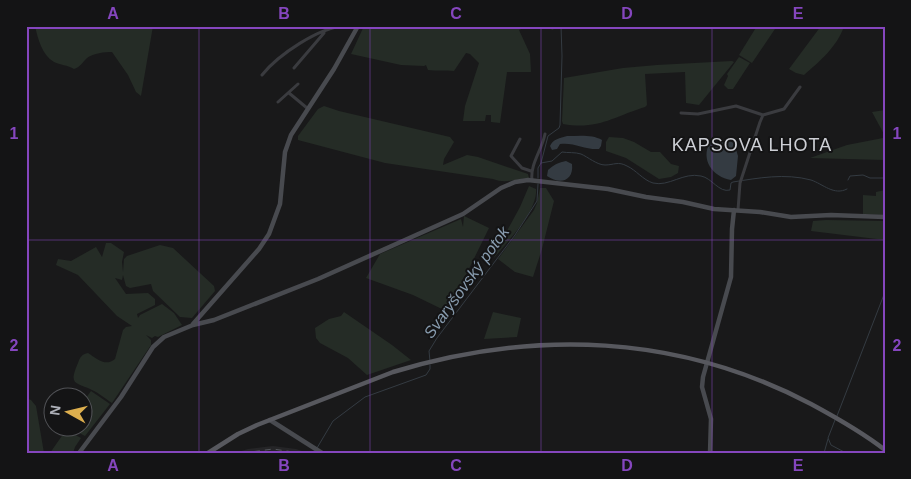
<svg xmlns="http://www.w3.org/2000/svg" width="911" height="479" font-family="Arial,sans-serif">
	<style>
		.built { fill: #252527 }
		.green { fill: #252c26 }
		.water { fill: #343b42 }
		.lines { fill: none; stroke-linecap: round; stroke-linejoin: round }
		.stream { stroke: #343b42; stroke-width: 1 }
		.street { stroke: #3a3b3f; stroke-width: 3 }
		.secondary { stroke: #484a4f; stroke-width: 4.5 }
		.primary { stroke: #57585e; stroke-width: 4.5 }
		.rail { stroke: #53555a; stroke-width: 1; stroke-dasharray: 6 5; stroke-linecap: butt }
		.grid { fill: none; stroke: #8546be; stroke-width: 1; stroke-opacity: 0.55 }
		.labels { text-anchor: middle; stroke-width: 4; stroke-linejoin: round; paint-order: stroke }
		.water-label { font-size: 16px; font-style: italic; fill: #889caf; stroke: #141415 }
		.quarter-label { font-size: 18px; letter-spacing: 1px; fill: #cdcfd5; stroke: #141415 }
		.neatline { fill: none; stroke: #8546be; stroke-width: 2 }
		.grid-label { font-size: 16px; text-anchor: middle; font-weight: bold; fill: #8546be }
	</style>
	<rect width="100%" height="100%" fill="#19191a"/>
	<path class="built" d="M273 446 296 449 308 453H235L248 449Z"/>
	<path class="green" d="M35 26H153L141 96 136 92 128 75 112 52C104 52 94 53 87 58 82 63 80 67 74 69 68 65 60 65 54 62 42 55 38 39 35 26Z
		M364 26H555L553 30C543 25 529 25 519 30L530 54 531 72H507L500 123 491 122V115H486L485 121H463L465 106 479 63 470 54 466 53 454 71C445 70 437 71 428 70L426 65 424 66 401 65 351 54Z
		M757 26H777L752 63 739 55Z
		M821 26H844C838 46 819 62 804 75L796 73 789 69Z
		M739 57 750 63 733 89H728L724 85 728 76 727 74Z
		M732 61 734 62 699 105 686 103 685 72 645 74 647 105 645 107C613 117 598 130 563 124L562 121 564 78 623 68 657 65Z
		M324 106 339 111 450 137 454 142 444 159 443 165 467 155 478 157 528 174 529 178C515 179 506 184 493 179L385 163 298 140V136L318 109Z
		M885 110V136L872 112Z
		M609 137 623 138 634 142 651 152H660L671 164 679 166 678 173 671 177 659 179 626 158 606 151V142Z
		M883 138 885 139V160L810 158 847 145Z
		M529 186 536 189C538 211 507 242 494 258L497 249 520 207Z
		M540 188H546L554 201 542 249 533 277 515 272 498 259 534 210 537 203Z
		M885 190V215L863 214V195L876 196V192Z
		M464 216 489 228 462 283 460 293 446 311 413 295 366 278 380 254 461 219 463 227Z
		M826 220 885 221V240L811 231 813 221Z
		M106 243H111L124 252 122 262 123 272 124 259 127 256 160 245 173 248 214 286 215 291 192 318 180 317 153 291 151 284 130 288 126 286 123 275 122 280 115 278 126 294 148 293 155 299V305L137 314 138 318 140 315 162 304 174 313 182 325 158 337 155 336 152 338 146 335 151 340V345L112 403C106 399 99 393 92 390 76 382 68 386 78 363 80 357 82 354 88 353 97 359 106 367 115 359L123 330 126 327 132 326 117 316 78 275 56 265 58 259 71 261 96 247 102 257Z
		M344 312 392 345 411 360 367 375 348 358 320 343 316 338 315 328 329 319 341 316Z
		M493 312 521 318 517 337 484 339Z
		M91 391 110 404 85 436 68 427 82 426 83 402Z
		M26 398 31 400 36 406 44 453H26Z
		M66 430 81 438 75 447 73 453H50Z"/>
	<path class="water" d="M567 136C578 136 592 134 602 140L601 146 599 149C585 150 574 142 560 144L557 149 552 150 550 146C553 139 560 138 567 136Z
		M727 140 734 143 738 156 736 176 731 180C713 177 700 160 710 142Z
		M566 161 572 164C574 181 560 185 547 176L548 170C553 165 559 162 566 161Z"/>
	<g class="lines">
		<path class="stream" d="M541 163 548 136 559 128 560 125 562 56 561 26
			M538 178V168L541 163 552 161 562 152C568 153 575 152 581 154 588 157 597 165 605 165 614 165 618 161 627 166 636 170 643 180 653 183 669 187 683 172 701 176 712 178 719 193 730 190L731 183 733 182C758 178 785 173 811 180 823 184 834 196 847 189
			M848 180 850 176 863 175 870 178H885
			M430 361 429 351 437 338 515 235 537 201 538 184
			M837 416 885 292
			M835 420 828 438 831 445 846 453
			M317 448 333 421 365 397 426 375 430 369V365
			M824 453 828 439"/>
		<path class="street" d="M294 68 324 33
			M262 75C278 55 319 27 345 26
			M289 93 307 108
			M278 102 298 84
			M681 113 698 114 736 106 763 115
			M520 139 511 156 522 168 531 171
			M532 180C530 164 542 150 545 134
			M738 210 740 183 760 122 763 115 784 109 800 87"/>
		<path class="secondary" d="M193 324 259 249 269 234 280 204 285 152 291 135 334 69 358 26
			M270 420 322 453
			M79 453 121 397 153 347 164 337 193 325 214 320 318 279 463 214 501 188 515 182 528 180 608 189 646 197 683 202 714 209 760 212 791 217 831 215 885 217
			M710 453 711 419 702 387 703 377 731 277 732 229 734 210"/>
		<path class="primary" d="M208 453 238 434 257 425 393 372C535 329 678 334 811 404 837 418 862 432 885 450"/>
		<path class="rail" d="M243 453 273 449 300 453"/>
	</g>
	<path class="grid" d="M199 26V453M370 26V453M541 26V453M712 26V453M26 240H885"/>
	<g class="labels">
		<g class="water-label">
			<text transform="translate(466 282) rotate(-54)" y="6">Svaryšovský potok</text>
		</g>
		<g class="quarter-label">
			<text x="752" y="151">KAPSOVA LHOTA</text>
		</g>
	</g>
	<rect width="911" height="479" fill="none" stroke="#141415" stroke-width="55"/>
	<g transform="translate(68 412) rotate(278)"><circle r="24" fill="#141415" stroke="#515256"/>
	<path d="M0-4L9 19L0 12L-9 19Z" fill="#ddaf4e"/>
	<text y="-8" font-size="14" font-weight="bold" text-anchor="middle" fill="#adb0b8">N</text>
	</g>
	<rect x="28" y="28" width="856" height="424" class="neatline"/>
	<g class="grid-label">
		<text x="113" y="19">A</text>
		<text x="284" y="19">B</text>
		<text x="456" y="19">C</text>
		<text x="627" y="19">D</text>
		<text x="798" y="19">E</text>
		<text x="14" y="139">1</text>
		<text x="897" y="139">1</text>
		<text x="14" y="351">2</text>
		<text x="897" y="351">2</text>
		<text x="113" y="471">A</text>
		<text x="284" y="471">B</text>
		<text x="456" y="471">C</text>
		<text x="627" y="471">D</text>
		<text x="798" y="471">E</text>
	</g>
</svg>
